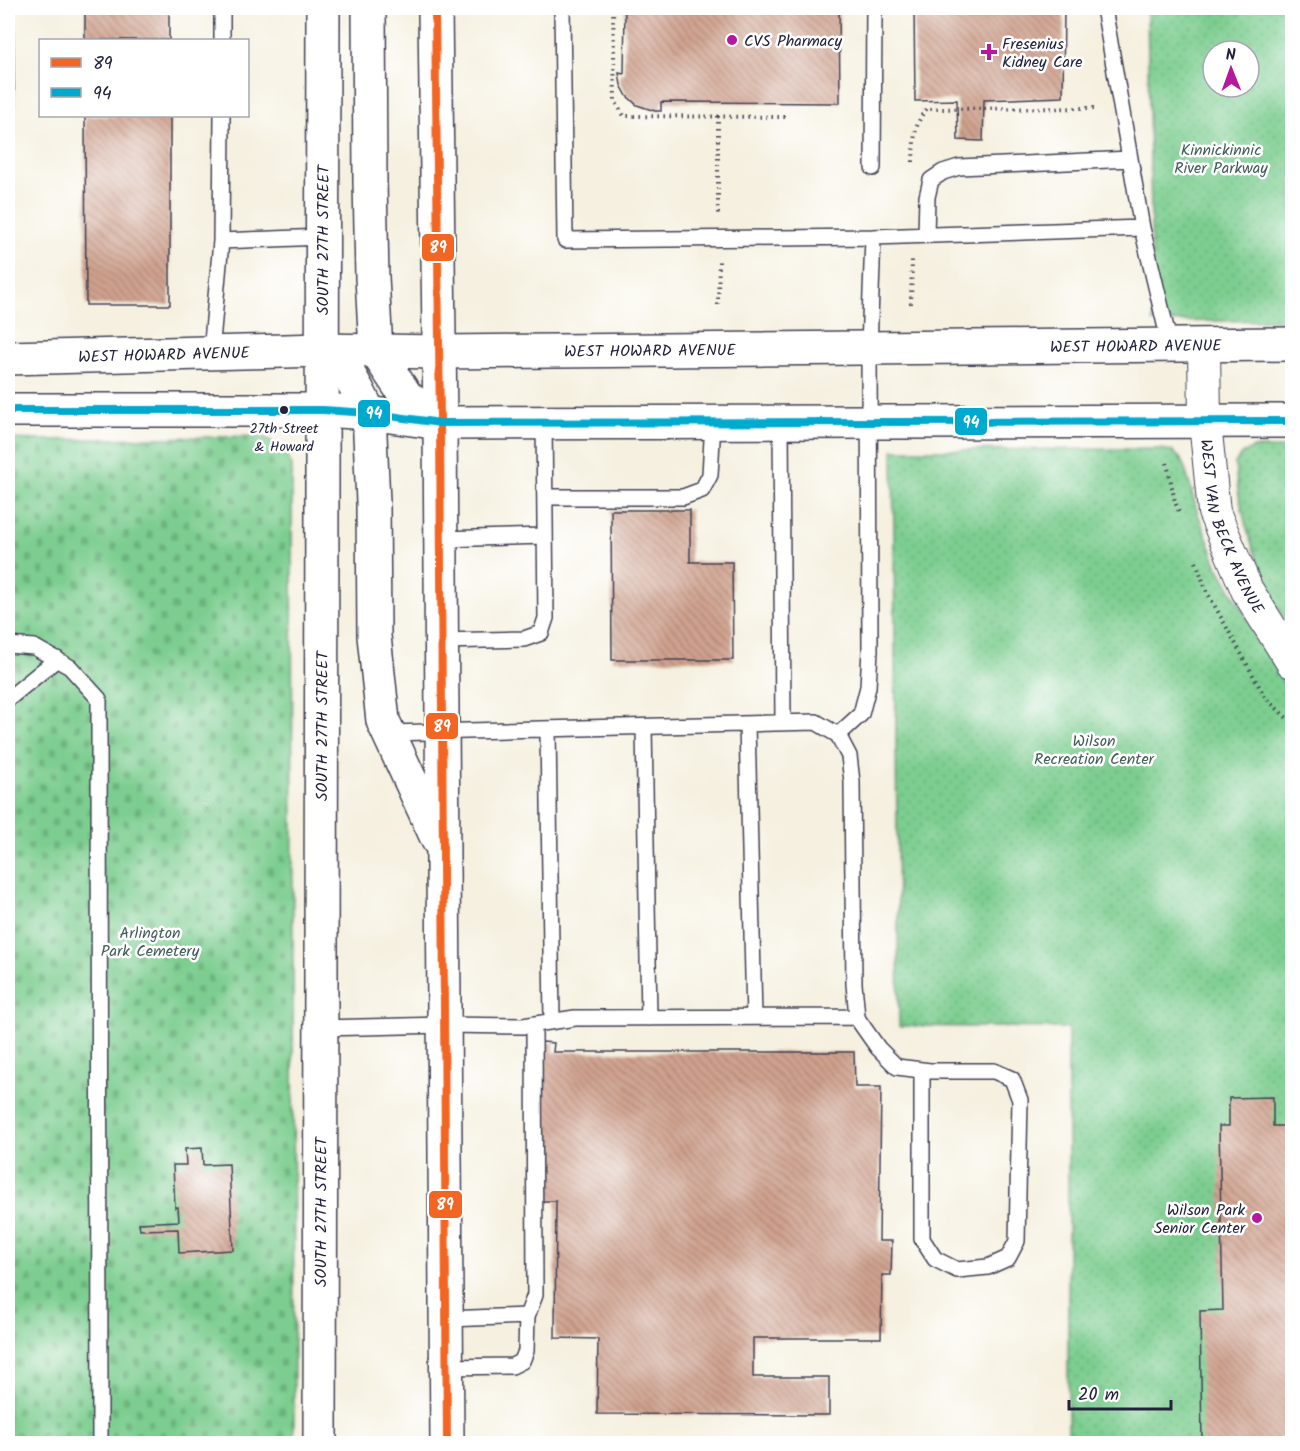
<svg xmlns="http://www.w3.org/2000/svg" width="1300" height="1451" font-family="Kalam,sans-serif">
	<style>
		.grass { fill: url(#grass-dots); stroke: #4e7865; stroke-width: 1.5; fill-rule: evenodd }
		.cemetery { fill: url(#cemetery-stones); stroke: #4e7865; stroke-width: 1.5 }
		.building { fill: url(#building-back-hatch) }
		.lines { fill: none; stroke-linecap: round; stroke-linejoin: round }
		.lane-casing { stroke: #424154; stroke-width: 18 }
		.street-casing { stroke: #424154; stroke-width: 34 }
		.secondary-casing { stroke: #424154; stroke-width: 36 }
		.primary-casing { stroke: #424154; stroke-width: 36 }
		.path { stroke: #424154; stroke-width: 4; stroke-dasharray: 1.5 4.5; stroke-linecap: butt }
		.lane { stroke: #fff; stroke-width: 15 }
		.street { stroke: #fff; stroke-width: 32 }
		.secondary { stroke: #fff; stroke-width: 33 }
		.primary { stroke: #fff; stroke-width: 33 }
		.bus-1-casing { stroke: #fff; stroke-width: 12 }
		.bus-2-casing { stroke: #fff; stroke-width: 12 }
		.bus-1 { stroke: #f26522; stroke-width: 8 }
		.bus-2 { stroke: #00a9ce; stroke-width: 8 }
		.poi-dot { fill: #b5179e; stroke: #fff; stroke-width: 2 }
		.bus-dot { fill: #22223b; stroke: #fff; stroke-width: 2 }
		.labels { text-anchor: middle; stroke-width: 5; stroke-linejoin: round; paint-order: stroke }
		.bus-label { font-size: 14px; fill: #22223b; stroke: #fff }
		.poi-label { font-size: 16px; fill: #22223b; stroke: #fff; text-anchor: start }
		.park-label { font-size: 16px; fill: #415e58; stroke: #fff }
		.street-label { font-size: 16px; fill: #22223b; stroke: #fff }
		.line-badge { stroke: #fff; stroke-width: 2 }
		.badge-label { font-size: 16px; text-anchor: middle; font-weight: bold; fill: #fff }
	</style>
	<defs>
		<pattern id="grass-dots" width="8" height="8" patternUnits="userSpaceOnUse" patternTransform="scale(1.5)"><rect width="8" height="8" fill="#7bcd8f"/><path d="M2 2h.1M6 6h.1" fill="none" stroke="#6ab07c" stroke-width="1.8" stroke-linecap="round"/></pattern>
		<pattern id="cemetery-stones" width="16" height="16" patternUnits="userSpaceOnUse" patternTransform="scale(1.5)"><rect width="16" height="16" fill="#7bcd8f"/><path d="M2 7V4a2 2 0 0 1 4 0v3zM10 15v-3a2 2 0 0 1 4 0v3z" fill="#6ab07c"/></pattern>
		<pattern id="building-back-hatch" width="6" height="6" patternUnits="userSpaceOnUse" patternTransform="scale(1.5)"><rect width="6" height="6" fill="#d0a28e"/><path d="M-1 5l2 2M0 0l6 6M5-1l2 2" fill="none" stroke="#a88475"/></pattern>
	</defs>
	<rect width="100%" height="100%" fill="#fff"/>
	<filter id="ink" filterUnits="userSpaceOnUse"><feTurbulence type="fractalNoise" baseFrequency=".0167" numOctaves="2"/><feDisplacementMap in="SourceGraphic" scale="12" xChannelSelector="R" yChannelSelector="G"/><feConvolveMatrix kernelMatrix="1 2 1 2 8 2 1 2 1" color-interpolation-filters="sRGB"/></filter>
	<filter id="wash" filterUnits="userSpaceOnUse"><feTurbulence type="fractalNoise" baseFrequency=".008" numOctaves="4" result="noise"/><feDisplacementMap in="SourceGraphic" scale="24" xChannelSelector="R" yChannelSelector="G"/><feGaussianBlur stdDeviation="1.35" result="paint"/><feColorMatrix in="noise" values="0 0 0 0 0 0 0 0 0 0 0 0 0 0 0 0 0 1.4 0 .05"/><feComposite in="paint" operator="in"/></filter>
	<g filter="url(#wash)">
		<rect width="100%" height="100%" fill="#f5f0df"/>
		<path class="grass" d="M1147 8H1292V320L1153 322ZM1213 51H1249V87H1213Z
			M1254 448H1292V630C1264 591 1237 511 1235 463L1243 453Z
			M1161 449 1172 451 1180 458 1185 468 1198 514 1218 567 1287 688 1292 693V1443H1068V1028L899 1026 893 450Z"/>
		<path class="cemetery" d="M261 436C277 443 285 450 292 466L294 1443 8 1444V439L43 440Z"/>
		<g id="blocks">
			<path class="building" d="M8 8H13L15 136H8Z
				M85 8H169V40H85Z
				M625 8H839L840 103 661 102V111H655L637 105 627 96 621 85 619 73 624 74Z
				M914 8H1064L1063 97 984 100 983 141 958 140 957 100 915 101Z
				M85 116H170V305H86Z
				M611 510H690V562H732L733 660H612Z
				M542 1042 554 1043 553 1052H854L855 1087H881L879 1241H892L891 1275H882L881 1338H753V1377H829V1415L597 1414 598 1339 555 1338 556 1201H541Z
				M1273 1097V1126H1292V1444H1202L1200 1311 1223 1310 1219 1126H1229V1098Z
				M202 1148 203 1165 229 1164 233 1250 179 1253 178 1229 140 1230 139 1223 179 1221 178 1207 175 1208 173 1165H186L185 1149Z"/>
		</g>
	</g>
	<g filter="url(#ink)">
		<use href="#blocks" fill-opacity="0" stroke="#424154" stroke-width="1.5"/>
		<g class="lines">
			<defs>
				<path id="lane" d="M562 8 565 240 873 237 869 348 870 650 868 687 861 714 838 735
					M1104 8 1142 228 1170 345
					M222 40V8
					M873 168 874 8
					M926 235 927 197 931 180 943 172 959 167 1130 159
					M873 237 1142 228
					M221 241 323 237
					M211 353 221 241 222 116
					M781 421 783 723
					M545 497H683L702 490 710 475 713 422
					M441 539 545 536
					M441 641 524 639 541 633 546 618 544 422
					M8 645 34 647 70 667 99 699 100 1444
					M8 699 57 659
					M747 724 754 1017
					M644 727 649 1018
					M548 729 552 1021
					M389 733 816 722 838 735 849 756 852 782 854 984 857 1017 859 1021 878 1048 897 1067 930 1071H994L1012 1079 1020 1100 1017 1241 1008 1258 988 1267 957 1270 935 1259 922 1239V1070
					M321 1028 444 1025 523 1026 575 1018 857 1017
					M446 1319 527 1316
					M447 1367 512 1366 522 1361 526 1351 527 1316 535 1295 534 1024"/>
				<g id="street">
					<path id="s1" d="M1204 345 1205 422 1214 512 1247 590 1292 662"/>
				</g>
				<g id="secondary">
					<path id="s2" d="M8 358 322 350 439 352 1292 344"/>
					<path d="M8 410H323L369 413 440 423 1292 421"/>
				</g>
				<g id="primary">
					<path d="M369 8 370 181 372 277 376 351 406 396 440 423"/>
					<path d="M435 8 440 423 447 1444"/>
					<path d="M322 350 343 364 357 389 369 413 373 502 374 636 383 721 438 840"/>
					<path id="s3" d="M320 1444 323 8"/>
				</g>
			</defs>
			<use href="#lane" class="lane-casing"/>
			<use href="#street" class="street-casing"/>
			<use href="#secondary" class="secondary-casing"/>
			<use href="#primary" class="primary-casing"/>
			<path class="path" d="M613 8 615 101 624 116 788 117
				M718 116V215
				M913 162C914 141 913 127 926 109L1097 108
				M911 304 912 260
				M718 305 719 261
				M1167 463 1175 502 1179 512
				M1196 562 1207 592 1265 697 1292 723"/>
			<use href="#lane" class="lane"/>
			<use href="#street" class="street"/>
			<use href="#secondary" class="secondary"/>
			<use href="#primary" class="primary"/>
			<defs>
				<path id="bus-1" d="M435 8 440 423 447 1444"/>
				<path id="bus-2" d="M8 410H323L369 413 440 423 1292 421"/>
			</defs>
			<use href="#bus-1" class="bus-1-casing"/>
			<use href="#bus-2" class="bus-2-casing"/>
			<use href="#bus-1" class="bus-1"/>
			<use href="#bus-2" class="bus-2"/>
		</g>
	</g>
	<g class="poi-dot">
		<circle cx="732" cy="40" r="6"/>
		<path d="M986 43h6v6h6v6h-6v6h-6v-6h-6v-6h6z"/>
		<circle cx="1257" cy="1218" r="6"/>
	</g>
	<circle class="bus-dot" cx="284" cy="410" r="5"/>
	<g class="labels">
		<g class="bus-label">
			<text x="284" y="433">27th Street<tspan x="284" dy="18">&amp; Howard</tspan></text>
		</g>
		<g class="poi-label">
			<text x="744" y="46">CVS Pharmacy</text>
			<text x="1002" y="49">Fresenius<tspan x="1002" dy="18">Kidney Care</tspan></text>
			<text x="1245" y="1215" text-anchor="end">Wilson Park<tspan x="1245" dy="18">Senior Center</tspan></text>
		</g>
		<g class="park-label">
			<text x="1221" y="155">Kinnickinnic<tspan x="1221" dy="18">River Parkway</tspan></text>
			<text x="1094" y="746">Wilson<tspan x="1094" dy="18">Recreation Center</tspan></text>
			<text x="150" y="938">Arlington<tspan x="150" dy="18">Park Cemetery</tspan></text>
		</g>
		<g class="street-label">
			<text dy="6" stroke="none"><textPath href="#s3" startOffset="1204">SOUTH 27TH STREET</textPath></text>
			<text dy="6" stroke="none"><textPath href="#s2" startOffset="1128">WEST HOWARD AVENUE</textPath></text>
			<text dy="6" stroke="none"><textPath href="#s2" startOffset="642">WEST HOWARD AVENUE</textPath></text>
			<text dy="6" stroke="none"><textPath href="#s2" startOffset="156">WEST HOWARD AVENUE</textPath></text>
			<text dy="6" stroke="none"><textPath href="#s1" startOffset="186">WEST VAN BECK AVENUE</textPath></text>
			<text dy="6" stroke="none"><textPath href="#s3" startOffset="718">SOUTH 27TH STREET</textPath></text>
			<text dy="6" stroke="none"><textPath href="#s3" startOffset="232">SOUTH 27TH STREET</textPath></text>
		</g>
	</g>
	<g class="line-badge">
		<rect x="421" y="233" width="34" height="29" rx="6" fill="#f26522"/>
		<rect x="357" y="399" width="34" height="29" rx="6" fill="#00a9ce"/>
		<rect x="954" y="407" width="34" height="29" rx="6" fill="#00a9ce"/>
		<rect x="425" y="712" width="34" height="28" rx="6" fill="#f26522"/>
		<rect x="428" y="1190" width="35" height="29" rx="6" fill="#f26522"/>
	</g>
	<g class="badge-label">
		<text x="438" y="253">89</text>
		<text x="374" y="419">94</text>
		<text x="971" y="428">94</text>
		<text x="442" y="732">89</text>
		<text x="445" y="1210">89</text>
	</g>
	<rect width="1300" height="1451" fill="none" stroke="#fff" stroke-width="30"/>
	<rect x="39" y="39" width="210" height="78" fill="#ffffff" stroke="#a7a7b1" stroke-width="1.5"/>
	<rect x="51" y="58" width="30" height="9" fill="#f26522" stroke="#a7a7b1" stroke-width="1.5"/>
	<text x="93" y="69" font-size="18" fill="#22223b">89</text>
	<rect x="51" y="88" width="30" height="9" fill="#00a9ce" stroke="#a7a7b1" stroke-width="1.5"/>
	<text x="93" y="99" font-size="18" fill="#22223b">94</text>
	<g transform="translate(1231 69) rotate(359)"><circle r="28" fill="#ffffff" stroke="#a7a7b1" stroke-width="1.5"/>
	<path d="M0-4.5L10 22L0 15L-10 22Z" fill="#b5179e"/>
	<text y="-9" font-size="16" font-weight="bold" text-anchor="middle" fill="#22223b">N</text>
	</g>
	<path d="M1069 1400v9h102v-9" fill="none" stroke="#22223b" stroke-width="3"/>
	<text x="1078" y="1400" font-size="18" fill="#22223b" stroke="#ffffff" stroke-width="4.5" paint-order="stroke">20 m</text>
</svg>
